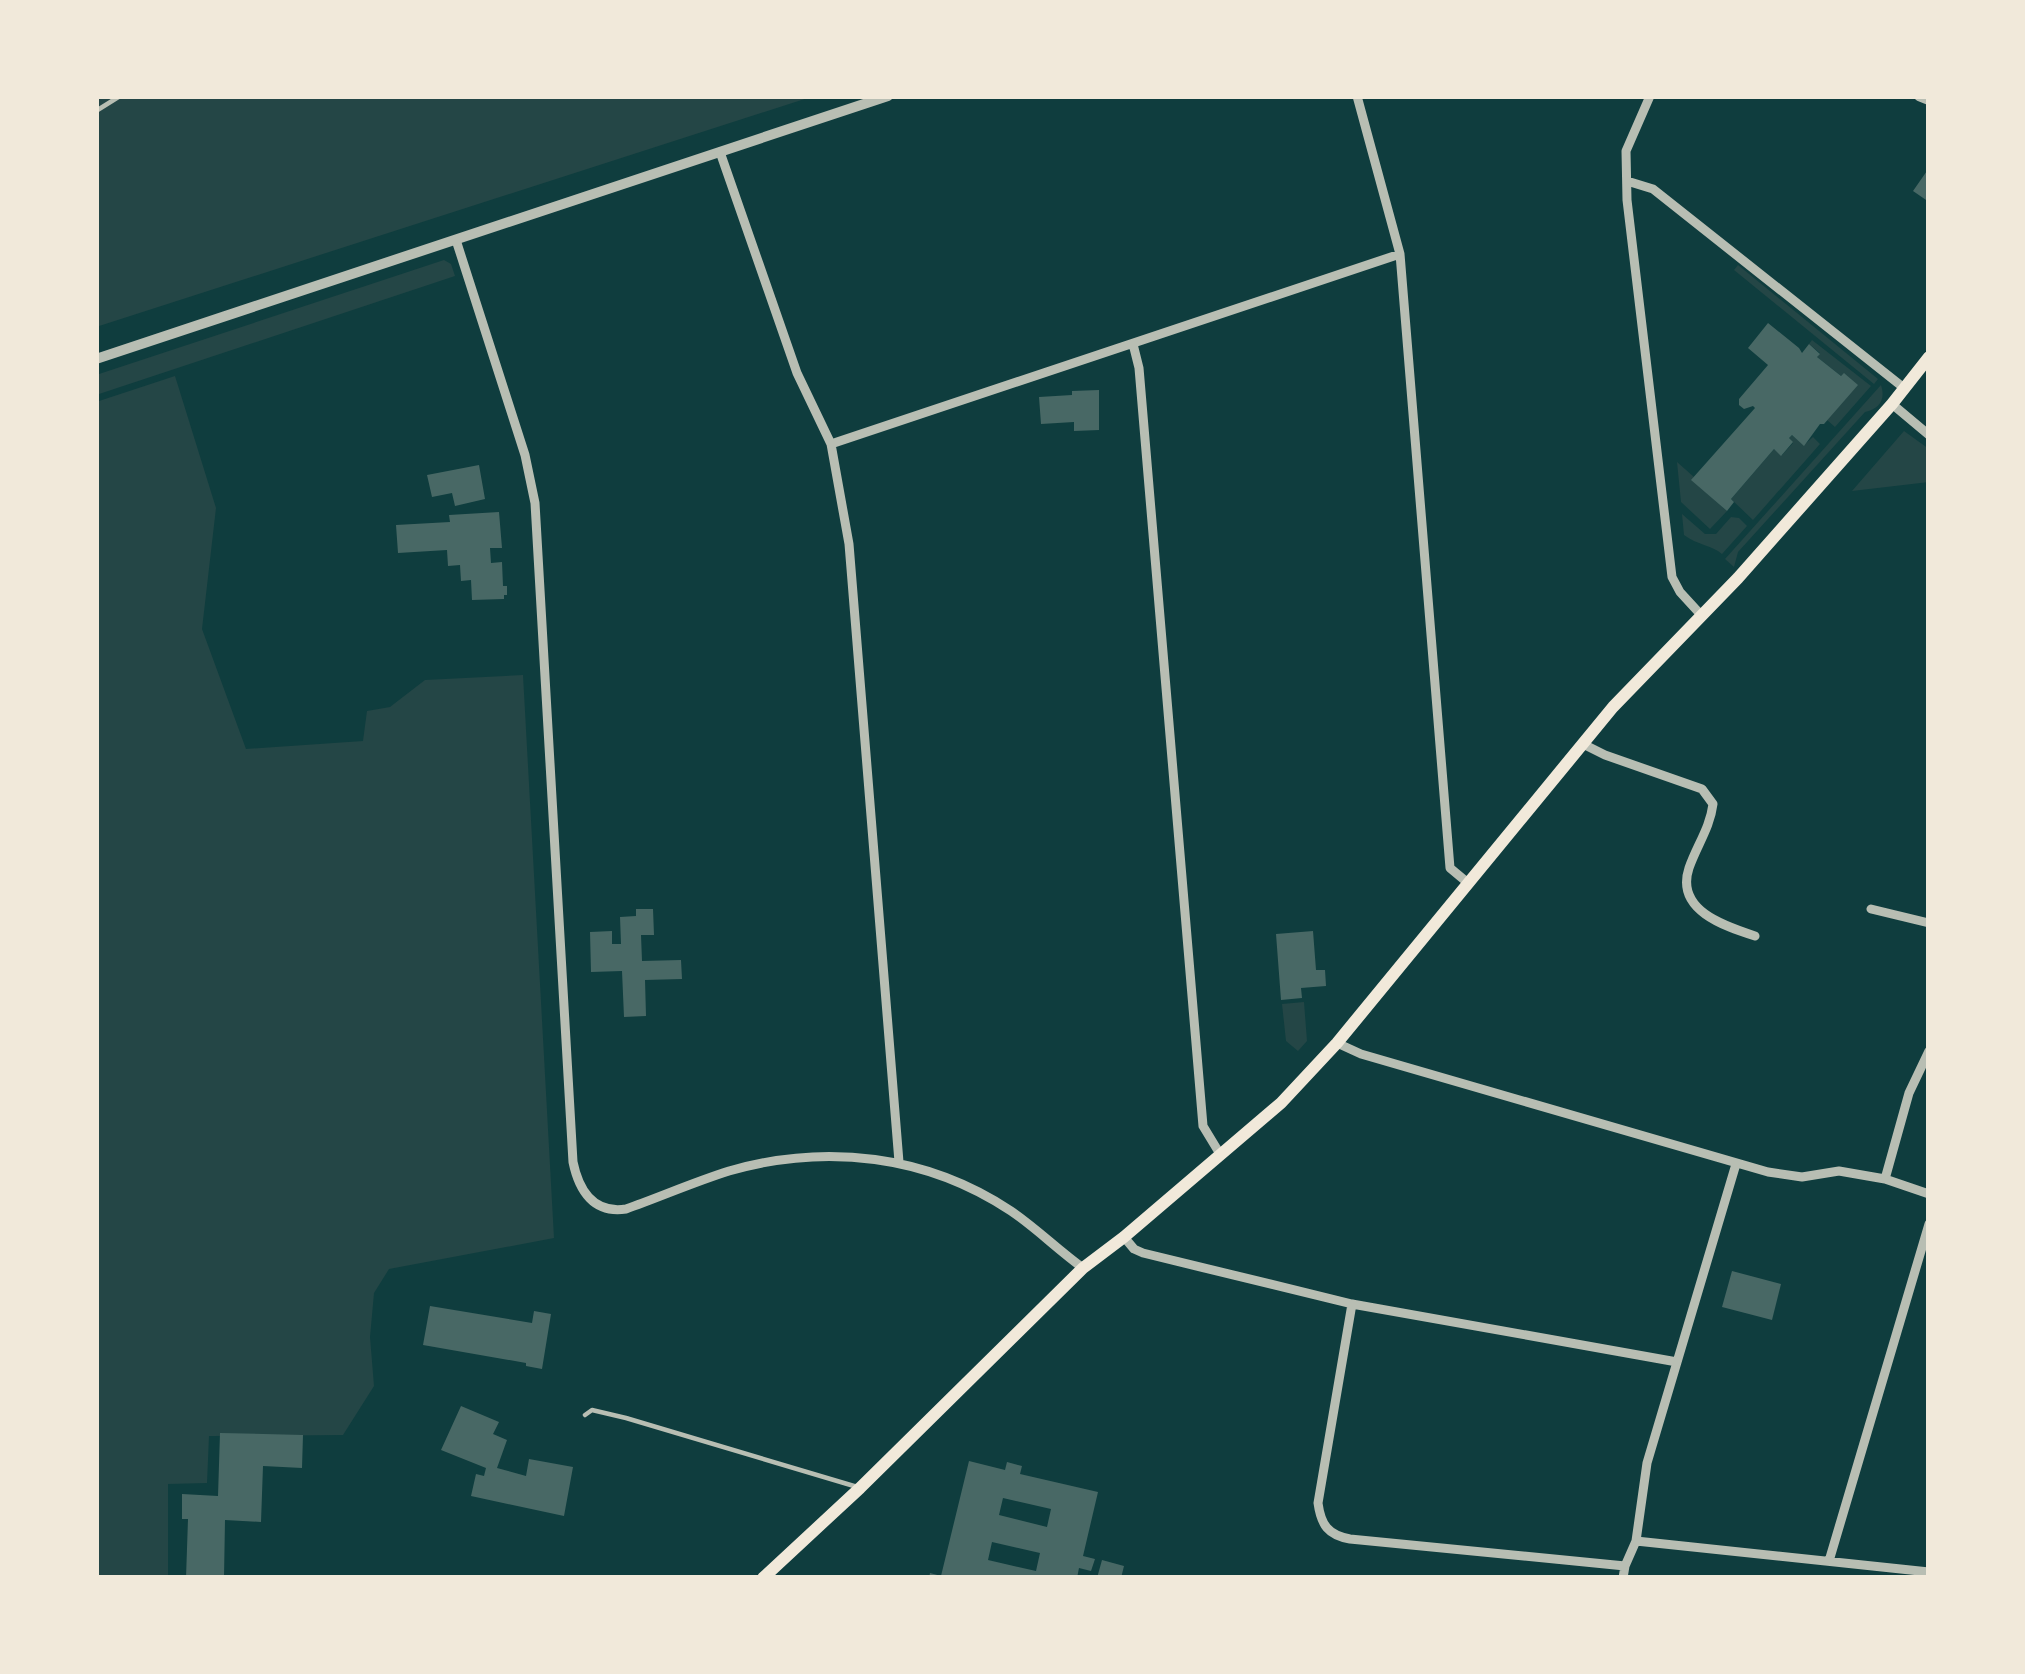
<svg xmlns="http://www.w3.org/2000/svg" width="2025" height="1674" font-family="'PT Sans',sans-serif">
	<style>
		.green { fill: #244646 }
		.building { fill: #486865; fill-rule: evenodd }
		.lines { fill: none; stroke-linecap: round; stroke-linejoin: round }
		.service { stroke: #b8beb3; stroke-width: 4.5 }
		.minor { stroke: #b8beb3; stroke-width: 9 }
		.tertiary { stroke: #b8beb3; stroke-width: 10 }
		.secondary { stroke: #f1e9da; stroke-width: 12 }
	</style>
	<rect width="100%" height="100%" fill="#0f3d3e"/>
	<path class="green" d="M96 96H814L96 327Z
		M444 260 451 264 455 276 96 395V375Z
		M1738 265 1878 379 1874 384 1734 270Z
		M1812 340 1871 386 1835 427 1827 420 1857 385 1845 374 1841 376 1817 357 1820 353 1809 344Z
		M175 376 216 508 202 629 246 749 363 741 367 711 390 707 425 680 523 675 554 1238 389 1269 374 1293 370 1337 374 1386 343 1435 209 1436 207 1483 168 1484V1578H96V402Z
		M1881 385C1886 400 1879 409 1865 412L1738 552 1734 567 1725 559Z
		M1904 431 1929 449V482L1852 491Z
		M1792 435 1804 445 1813 437 1820 444 1753 520 1731 499 1774 449 1782 455 1793 443 1789 438Z
		M1677 462 1694 477 1692 480 1727 511 1710 529 1681 502Z
		M1682 514 1705 534H1716L1731 517 1739 518 1747 526 1722 554C1712 545 1697 545 1684 535Z
		M1304 1002 1307 1041 1298 1051 1286 1041 1282 1004Z"/>
	<path class="building" d="M1929 168V202L1913 191Z
		M1768 323 1799 348 1802 353 1809 344 1820 354 1817 357 1841 376 1844 373 1858 385 1824 424H1820L1804 446 1792 435 1789 438 1793 442 1781 456 1774 449 1731 499 1734 502 1727 511 1691 480 1755 408 1753 406 1744 409 1739 405V399L1768 365 1748 348Z
		M1099 390V430L1074 431V422L1041 424 1039 397 1072 395V391Z
		M479 465 485 499 455 506 452 493 432 497 427 475Z
		M499 512 502 548H490L491 563 502 562 503 586H507V595H504V599L472 600 471 580 461 581 460 565 448 566 447 550 398 553 396 525 450 522 449 515Z
		M636 909H653L654 935H641L642 961 681 960 682 979 645 980 646 1016 624 1017 622 971 591 972 590 932 612 931V944H621L620 917 636 916Z
		M1313 931 1316 970H1325L1326 986 1301 988 1302 998 1281 1000 1276 934Z
		M1732 1271 1781 1284 1772 1320 1722 1307Z
		M430 1306 532 1323 534 1311 551 1314 542 1369 526 1366V1363L423 1345Z
		M461 1406 499 1422 493 1434 507 1440 497 1468 526 1476 529 1459 573 1467 564 1516 471 1496 476 1474 484 1476 486 1468 441 1450Z
		M220 1433 303 1435 302 1468 263 1466 261 1522 225 1520 224 1578H186L188 1519H182V1494L218 1496Z
		M969 1461 1005 1470 1007 1462 1022 1466 1020 1474 1098 1492 1083 1556 1095 1559 1091 1571 1079 1568 1077 1578H929L930 1573 941 1576ZM1003 1498 1051 1509 1047 1527 999 1515ZM992 1542 1040 1553 1036 1571 988 1560Z
		M1102 1560 1124 1566 1121 1578H1097Z"/>
	<g class="lines">
		<path class="service" d="M96 111 120 96
			M585 1415 592 1410 626 1418 854 1486"/>
		<path class="minor" d="M1357 96 1400 254 1450 868 1468 883
			M1650 96 1626 151 1627 200 1672 577 1680 592 1702 616
			M720 152 797 373 831 444 849 544 899 1162
			M1627 181 1653 189 1904 388
			M456 240 525 455 535 503 573 1162C579 1191 594 1214 626 1209 660 1197 694 1182 729 1171 826 1143 927 1155 1011 1211 1036 1228 1058 1250 1083 1268
			M1133 344 1139 368 1203 1126 1220 1154
			M1892 404 1929 435
			M831 444 1400 254
			M1583 744 1605 755 1702 789 1713 804C1710 828 1697 845 1689 868 1675 910 1724 926 1755 936
			M1871 909 1929 923
			M1337 1043 1361 1054 1768 1172 1802 1177 1839 1171 1885 1179 1929 1194
			M1885 1179 1909 1093 1929 1051
			M1124 1237 1134 1249 1143 1253 1352 1304 1677 1362
			M1352 1304 1318 1503C1321 1525 1328 1535 1350 1539L1625 1566
			M1636 1541 1929 1572
			M1829 1561 1929 1224
			M1623 1578 1625 1566 1636 1541 1647 1463 1736 1164"/>
		<path class="tertiary" d="M1919 96 1929 100
			M96 359 888 96"/>
		<path class="secondary" d="M763 1578 860 1488 1083 1268 1124 1237 1281 1103 1337 1043 1613 707 1738 578 1892 404 1929 357"/>
	</g>
	<rect width="2025" height="1674" fill="none" stroke="#f1e9da" stroke-width="198"/>
</svg>
